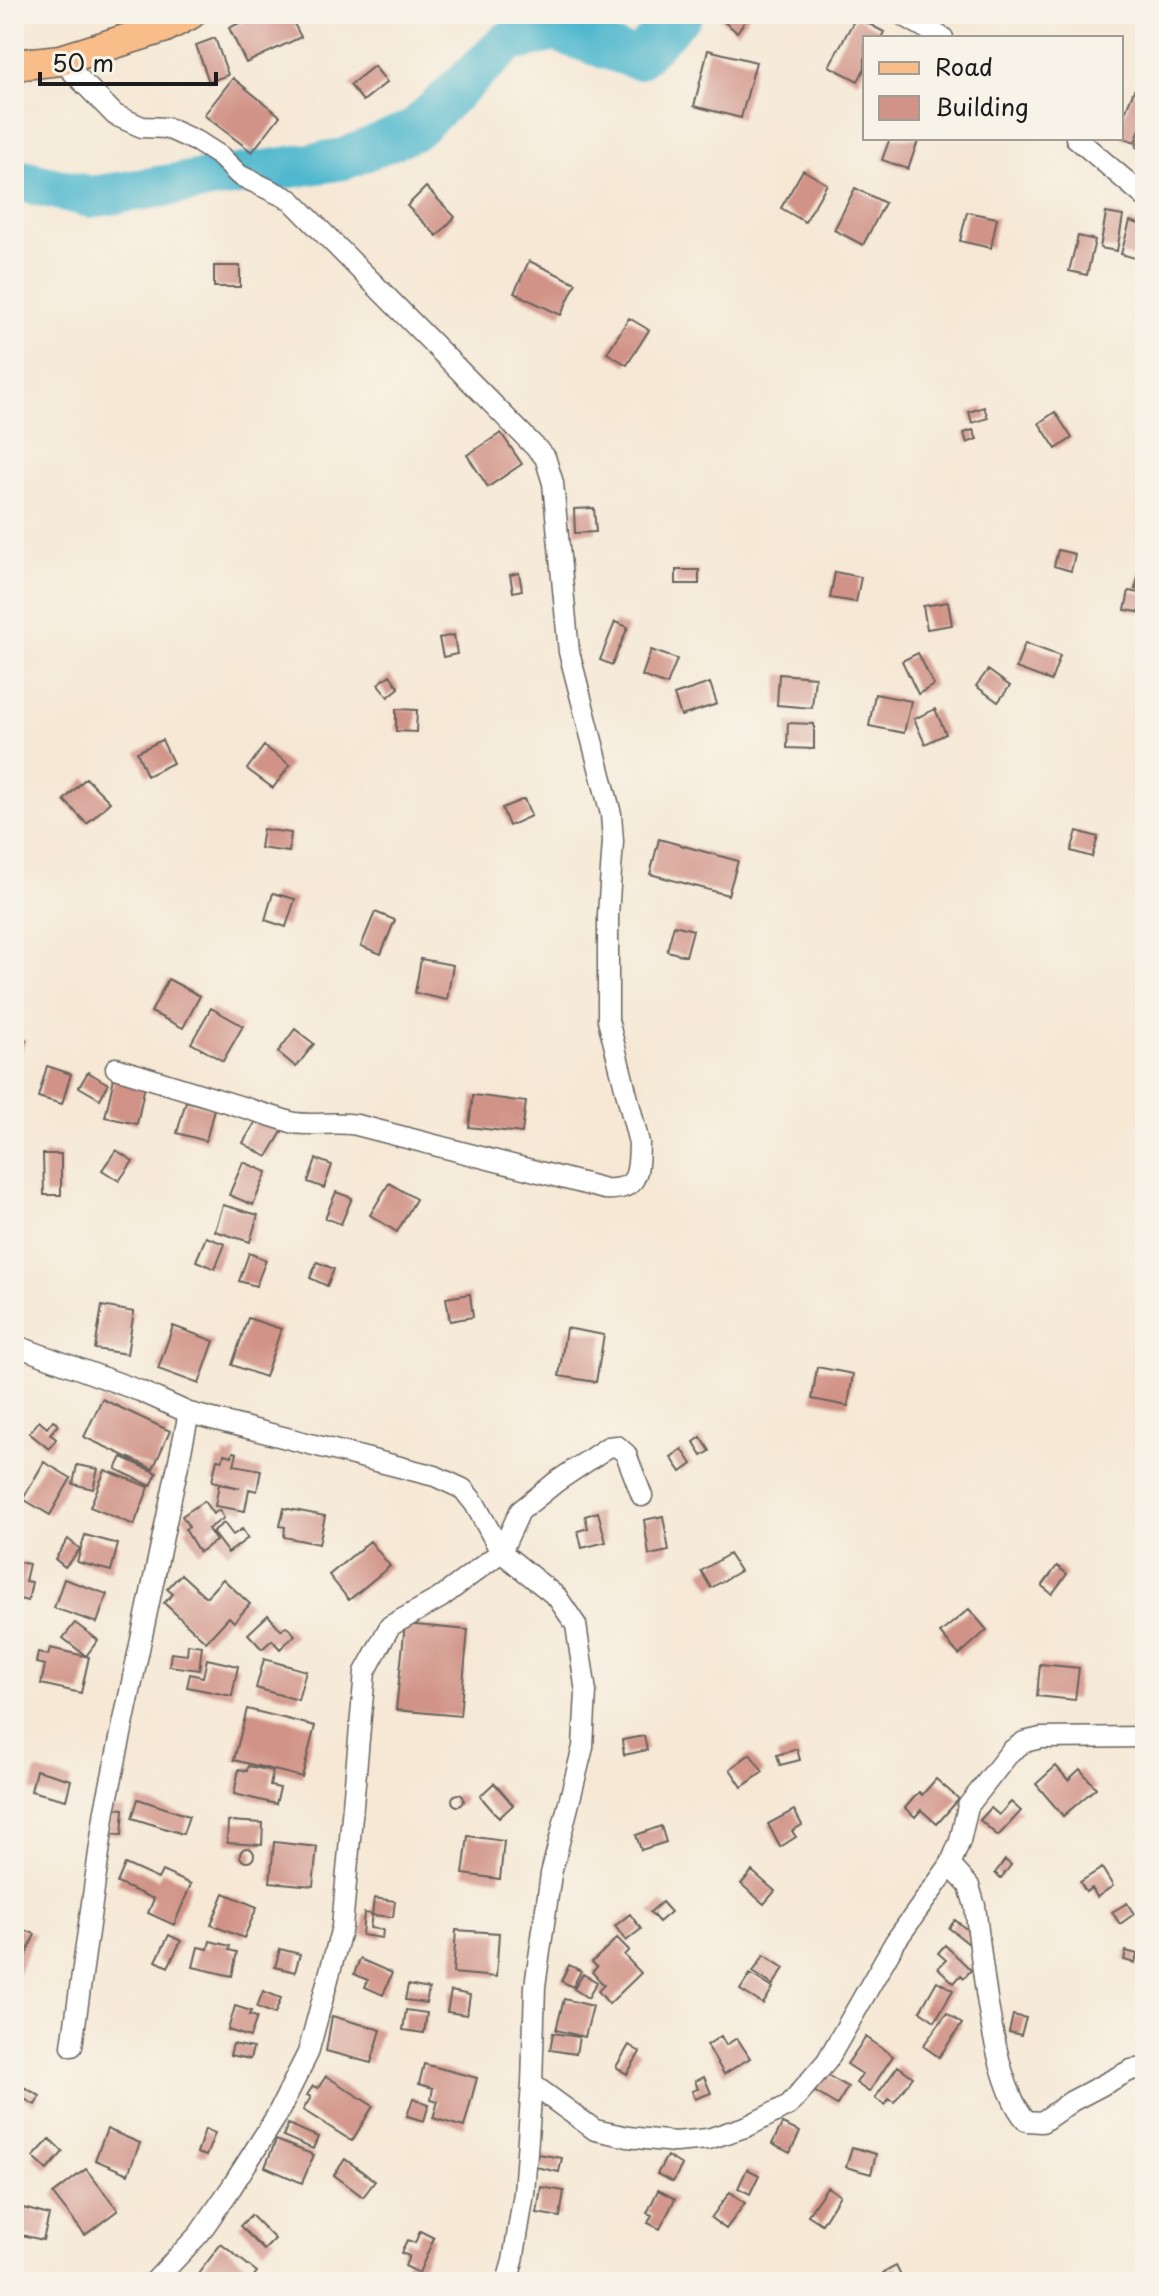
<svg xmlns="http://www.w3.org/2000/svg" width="1159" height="2296" font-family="'Playpen Sans',sans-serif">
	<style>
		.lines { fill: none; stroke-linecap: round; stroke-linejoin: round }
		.river { stroke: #50b8ce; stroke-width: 42 }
		.building { fill: #d19387 }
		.minor-casing { stroke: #68635d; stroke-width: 23 }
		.primary-casing { stroke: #68635d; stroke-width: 33 }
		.minor { stroke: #fff; stroke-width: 20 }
		.primary { stroke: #f8bd89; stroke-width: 30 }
	</style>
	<rect width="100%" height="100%" fill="#f7f3e8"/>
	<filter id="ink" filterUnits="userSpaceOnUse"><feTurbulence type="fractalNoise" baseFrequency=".0125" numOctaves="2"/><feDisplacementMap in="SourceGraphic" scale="16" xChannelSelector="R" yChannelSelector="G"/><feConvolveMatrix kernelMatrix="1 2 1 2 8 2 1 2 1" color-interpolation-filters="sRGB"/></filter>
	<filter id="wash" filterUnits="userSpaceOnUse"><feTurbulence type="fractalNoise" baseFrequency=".006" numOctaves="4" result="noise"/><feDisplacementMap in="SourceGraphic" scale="32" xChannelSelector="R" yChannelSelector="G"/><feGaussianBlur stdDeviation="1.8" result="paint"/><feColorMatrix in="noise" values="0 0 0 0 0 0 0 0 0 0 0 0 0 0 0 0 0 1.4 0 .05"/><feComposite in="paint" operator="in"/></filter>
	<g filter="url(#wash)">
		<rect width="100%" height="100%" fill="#f6e8d5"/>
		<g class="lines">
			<path class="river" d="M14 179 91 197 344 159 414 130 508 42 555 31 637 59 682 14"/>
		</g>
		<g id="blocks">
			<path class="building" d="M258 14H289L301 37 246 63 229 28Z
				M722 14H750L737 32 719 18Z
				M856 17 884 32 881 38H865V68L858 81 829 66Z
				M215 38 228 75 209 82 196 45Z
				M708 50 756 62 741 118 694 106Z
				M374 66 387 82 363 101 350 85Z
				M233 78 280 116 252 152 204 115Z
				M1134 90 1145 94V116L1135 142 1121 137V122Z
				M1145 125V151L1136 147Z
				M890 138H919L908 169 882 160Z
				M803 170 827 184 805 222 781 208Z
				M426 187 455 217 437 236 407 206Z
				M855 188 885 203 863 245 834 230Z
				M967 212 997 218 991 248 960 241Z
				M1106 213 1123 216 1117 251 1100 248Z
				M1130 221 1145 226V261L1121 254Z
				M1078 236 1095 240 1087 275 1069 271Z
				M529 261 576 283 561 315 514 293Z
				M214 266H240V287H214Z
				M629 318 649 330 627 365 607 353Z
				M984 407 988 418 972 423 969 412Z
				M1055 412 1072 438 1056 449 1039 423Z
				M973 430 977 439 967 443 964 433Z
				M501 433 522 464 488 487 467 455Z
				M594 508 596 532 575 533 574 509Z
				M1058 550 1075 554 1071 571 1054 566Z
				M1141 567 1145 568V591L1135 589Z
				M676 570H699V584H676Z
				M835 572 861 577 856 602 830 598Z
				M519 573 522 590 513 592 510 575Z
				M1129 591 1145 594V613L1125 610Z
				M948 602 952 625 927 629 923 606Z
				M615 622 628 627 612 665 600 660Z
				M454 635 457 654 443 657 439 638Z
				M1025 643 1060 656 1051 681 1016 668Z
				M651 650 677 659 667 685 642 676Z
				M918 653 934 685 918 694 902 661Z
				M988 670 1010 686 998 702 976 686Z
				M779 674 815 677 812 708 777 705Z
				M390 675 399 688 388 697 378 684Z
				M710 683 717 704 681 716 674 695Z
				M875 694 911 701 904 733 869 726Z
				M396 709 417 710 416 732 396 731Z
				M935 709 946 734 925 744 914 719Z
				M788 723 814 724V749L787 748Z
				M162 740 173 763 147 776 137 752Z
				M264 746 290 765 273 788 247 769Z
				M86 778 110 802 87 824 64 800Z
				M524 799 531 816 509 826 502 808Z
				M263 829 291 833 289 852 260 848Z
				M1077 831 1098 837 1092 857 1071 851Z
				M659 839 738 861 728 895 650 874Z
				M273 893 295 899 286 927 265 920Z
				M375 912 395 920 381 954 361 946Z
				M674 925 693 930 686 956 667 951Z
				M421 959 453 965 447 1000 415 993Z
				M168 979 200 996 183 1028 151 1012Z
				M211 1008 243 1026 223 1061 191 1043Z
				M295 1029 314 1044 296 1067 278 1052Z
				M14 1035 26 1040 14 1067Z
				M47 1066 71 1074 62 1104 38 1097Z
				M88 1072 108 1084 100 1099 79 1087Z
				M114 1078 145 1085 137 1124 105 1117Z
				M473 1095 526 1102 522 1133 469 1127Z
				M186 1101 214 1109 206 1141 177 1133Z
				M259 1116 283 1130 267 1157 243 1143Z
				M116 1150 133 1161 119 1181 102 1170Z
				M43 1154H61V1195H44Z
				M316 1159 332 1165 324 1188 308 1182Z
				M243 1162 267 1172 253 1205 229 1195Z
				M389 1183 416 1199 397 1232 370 1215Z
				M336 1192 352 1198 341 1224 325 1218Z
				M223 1205 258 1215 250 1242 215 1231Z
				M206 1237 225 1244 215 1269 196 1261Z
				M249 1253 266 1260 256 1286 239 1281Z
				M317 1262 334 1269 327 1286 310 1278Z
				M470 1294 473 1317 450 1321 446 1298Z
				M102 1306 134 1312 127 1354 95 1349Z
				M248 1318 281 1329 265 1377 232 1365Z
				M173 1326 214 1341 199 1384 158 1369Z
				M566 1328 604 1335 596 1382 559 1376Z
				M817 1367 853 1374 848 1406 812 1399Z
				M102 1399 170 1431 153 1469 84 1437Z
				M53 1420 58 1425 50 1434 56 1439 49 1449 29 1433 39 1421 47 1428Z
				M701 1437 710 1451 702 1456 694 1442Z
				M682 1449 692 1464 681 1472 671 1457Z
				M233 1452 237 1453 234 1465 261 1470 257 1491 249 1489 245 1511 215 1506 219 1484 240 1488 212 1481 217 1459 223 1460 224 1454 232 1456Z
				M122 1457 157 1473 151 1486 116 1469Z
				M44 1462 71 1478 50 1515 23 1499Z
				M77 1465 98 1469 93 1489 73 1484Z
				M105 1470 149 1487 134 1525 90 1507Z
				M204 1501 213 1514 219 1510 224 1518 208 1529 216 1541 199 1552 185 1529 189 1527 182 1516Z
				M284 1508 325 1516 319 1544 284 1537 285 1527 280 1526Z
				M598 1512 606 1542 582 1548 578 1531 588 1528 585 1516Z
				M663 1516 669 1551 649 1555 644 1520Z
				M224 1523 233 1535 242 1529 248 1538 228 1553 212 1532Z
				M85 1535 118 1544 111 1571 77 1562Z
				M68 1539 80 1549 65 1567 55 1559Z
				M370 1541 390 1566 349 1600 329 1575Z
				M729 1554 740 1571 711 1588 701 1571Z
				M14 1561 29 1564 25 1581 32 1582 28 1601 14 1598Z
				M1057 1566 1067 1574 1052 1594 1042 1586Z
				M181 1574 206 1597 223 1579 250 1604 234 1622 229 1617 206 1642 164 1603 173 1594 167 1589Z
				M64 1579 107 1594 97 1623 54 1608Z
				M969 1609 987 1630 959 1655 940 1633Z
				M268 1615 281 1630 286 1626 295 1635 280 1649 272 1640 262 1649 248 1634Z
				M75 1623 98 1640 86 1656 63 1638Z
				M405 1624 468 1630 460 1716 396 1710Z
				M188 1644 202 1646 199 1670 169 1666 171 1653 187 1655Z
				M50 1648 89 1657 81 1693 41 1684 45 1665 36 1663 38 1652 48 1655Z
				M207 1659 238 1666 232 1696 187 1687 190 1674 203 1677Z
				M264 1659 306 1671 298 1700 256 1688Z
				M1040 1664 1079 1668 1075 1700 1037 1696Z
				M247 1709 315 1726 302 1777 234 1760Z
				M644 1736 647 1750 624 1755 622 1740Z
				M797 1749 800 1760 780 1765 777 1755Z
				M750 1754 763 1772 742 1787 730 1769Z
				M248 1766 273 1771 270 1786 280 1788 276 1804 234 1794 239 1769 247 1771Z
				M1056 1766 1068 1780 1080 1769 1096 1788 1063 1816 1036 1784Z
				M36 1770 71 1780 66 1800 31 1791Z
				M936 1779 959 1799 937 1824 921 1810 915 1817 905 1808 919 1792 922 1795Z
				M494 1783 513 1805 499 1818 480 1796Z
				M452 1800a6 6 0 1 1 12 0a6 6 0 1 1-12 0Z
				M138 1799 189 1816 183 1834 132 1818Z
				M1011 1802 1021 1811 998 1836 980 1820 991 1808 999 1815Z
				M110 1808 124 1809 122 1835 108 1834Z
				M794 1810 802 1825 792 1831 796 1837 780 1847 768 1824Z
				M228 1821 263 1823 262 1845 227 1843Z
				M661 1826 666 1842 641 1850 636 1835Z
				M468 1836 504 1841 500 1879 463 1874Z
				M274 1842 317 1847 313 1886 270 1882Z
				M240 1855a7 7 0 1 1 14 0a7 7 0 1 1-14 0Z
				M1005 1860 1011 1865 1001 1878 995 1873Z
				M125 1864 158 1879 162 1871 191 1884 174 1925 148 1913 154 1899 117 1883Z
				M1102 1868 1113 1886 1097 1897 1092 1888 1086 1892 1080 1882Z
				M752 1871 775 1891 764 1904 741 1884Z
				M224 1893 257 1907 244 1938 211 1925Z
				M374 1898 395 1901 393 1917 372 1915Z
				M662 1902 671 1912 659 1922 650 1912Z
				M1127 1903 1134 1914 1120 1924 1112 1912Z
				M364 1913 372 1914 370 1928 383 1930 382 1938 362 1935Z
				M630 1914 641 1929 626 1941 615 1926Z
				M955 1920 975 1936 969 1944 949 1928Z
				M14 1926 35 1934 16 1979 14 1978Z
				M456 1930 499 1933 496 1977 453 1973Z
				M169 1935 181 1941 168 1967 156 1961Z
				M617 1938 629 1950 624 1955 641 1973 609 2004 598 1991 604 1985 592 1972 597 1967 592 1962Z
				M210 1941 230 1946 229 1950 237 1952 232 1976 193 1967 198 1947 208 1949Z
				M945 1945 971 1970 964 1978 961 1975 954 1983 938 1968 946 1960 938 1953Z
				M280 1949 300 1954 295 1972 275 1967Z
				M1126 1951 1137 1954 1135 1963 1124 1960Z
				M764 1955 784 1968 773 1985 753 1972Z
				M360 1959 392 1973 383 1995 365 1987 368 1980 354 1974Z
				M569 1965 581 1971 573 1987 561 1981Z
				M583 1974 597 1982 588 1998 574 1989Z
				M750 1974 773 1988 763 2004 740 1990Z
				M937 1981 953 1990 935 2021 920 2011Z
				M408 1985 429 1989 426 2003 405 2000Z
				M263 1991 281 1998 275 2014 257 2007Z
				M451 1991 470 1995 467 2015 447 2012Z
				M564 1999 593 2006 585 2037 556 2030Z
				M235 2006 251 2011 249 2015 257 2017 250 2037 228 2030Z
				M406 2010 427 2013 424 2033 403 2030Z
				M947 2013 962 2024 939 2057 923 2046Z
				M1013 2015 1026 2018 1021 2035 1009 2032Z
				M332 2016 381 2030 371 2063 326 2051Z
				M553 2033 579 2037 576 2054 550 2050Z
				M721 2036 726 2045 737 2038 750 2058 724 2074 707 2045Z
				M866 2037 893 2056 869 2092 856 2083 862 2074 847 2064Z
				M233 2044 253 2048 250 2059 230 2055Z
				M629 2045 640 2052 627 2074 616 2067Z
				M424 2064 477 2078 464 2127 433 2118 438 2101 431 2099 433 2088 419 2084Z
				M898 2066 913 2077 894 2102 889 2099 885 2105 875 2098Z
				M822 2072 848 2087 837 2105 812 2090Z
				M326 2076 373 2106 352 2141 303 2110 311 2097 307 2095 313 2086 318 2088Z
				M704 2077 711 2093 695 2099 692 2091 698 2089 695 2081Z
				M18 2084 40 2096 35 2105 14 2093Z
				M413 2098 429 2104 424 2121 407 2116Z
				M288 2124 318 2137 313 2149 283 2136Z
				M782 2124 800 2132 790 2153 772 2144Z
				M107 2129 140 2143 128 2174 95 2160Z
				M205 2129 215 2133 206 2156 197 2153Z
				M50 2139 63 2152 47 2170 33 2157Z
				M276 2140 314 2155 302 2183 265 2167Z
				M852 2147 876 2154 871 2174 846 2167Z
				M538 2154 562 2158 559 2172 536 2167Z
				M667 2156 682 2165 673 2182 657 2174Z
				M345 2159 375 2181 363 2197 334 2175Z
				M86 2169 118 2210 85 2235 53 2194Z
				M747 2169 759 2175 750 2194 738 2188Z
				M541 2187 564 2191 560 2217 537 2213Z
				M827 2187 840 2195 822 2224 808 2215Z
				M658 2190 675 2199 660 2229 648 2223 652 2215 647 2213Z
				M730 2192 745 2203 726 2229 711 2218Z
				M23 2208 49 2215 43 2240 17 2234Z
				M251 2215 275 2239 264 2250 240 2226Z
				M420 2231 434 2238 419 2273 405 2266 409 2256 401 2253 407 2240 415 2243Z
				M221 2244 257 2272 249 2282H208L198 2274Z
				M896 2266 902 2278 887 2282 883 2273Z"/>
		</g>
	</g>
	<g filter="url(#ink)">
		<use href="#blocks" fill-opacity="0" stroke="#68635d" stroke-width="2"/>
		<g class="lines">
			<defs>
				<path id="minor" d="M901 14 943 38
					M61 60 115 115 142 127 167 128 198 142 220 156 239 175 291 200 545 457 553 483 569 652 611 814 613 841 608 915V1020L639 1143C638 1171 640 1191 605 1189L357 1125C336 1121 315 1126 294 1123L116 1068
					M1076 138 1145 197
					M14 1345 140 1391 189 1413 435 1476 463 1489 475 1504 501 1552 557 1597 576 1625 586 1692 583 1747 551 1874 535 1986 532 2084 524 2193 513 2261 507 2282
					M950 1865 960 1841 968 1806 1011 1751 1024 1742 1041 1738 1145 1737
					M72 2046 105 1810 189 1413
					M532 2084 595 2130 628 2137 675 2142 708 2139 748 2126 789 2105 827 2061 895 1942 950 1865 969 1886 975 1906C982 1959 992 2085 1027 2121L1042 2122 1072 2101 1131 2070 1145 2068
					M154 2282 199 2234 231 2188 276 2117 308 2053 342 1927 365 1672 390 1626 440 1598 501 1552 520 1511 556 1482 608 1447 617 1446 626 1454 642 1496"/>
				<path id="primary" d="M14 65 61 60 163 28 190 14"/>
			</defs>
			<use href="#minor" class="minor-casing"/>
			<use href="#primary" class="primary-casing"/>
			<use href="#minor" class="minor"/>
			<use href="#primary" class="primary"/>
		</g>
	</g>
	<rect width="1159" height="2296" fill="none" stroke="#f7f3e8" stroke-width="48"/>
	<rect x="863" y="36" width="260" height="104" fill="#f7f3e8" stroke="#9f9d96" stroke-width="2"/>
	<rect x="879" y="62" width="40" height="12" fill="#f8bd89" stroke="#9f9d96" stroke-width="2"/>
	<text x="935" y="76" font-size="24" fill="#1c1c1c">Road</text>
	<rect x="879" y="96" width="40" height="24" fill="#d19387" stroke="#9f9d96" stroke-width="2"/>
	<text x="935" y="116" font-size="24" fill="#1c1c1c">Building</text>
	<path d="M40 72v12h176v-12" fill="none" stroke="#1c1c1c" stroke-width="4"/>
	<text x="52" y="72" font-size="24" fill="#1c1c1c" stroke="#f7f3e8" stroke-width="6" paint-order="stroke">50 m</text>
</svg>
